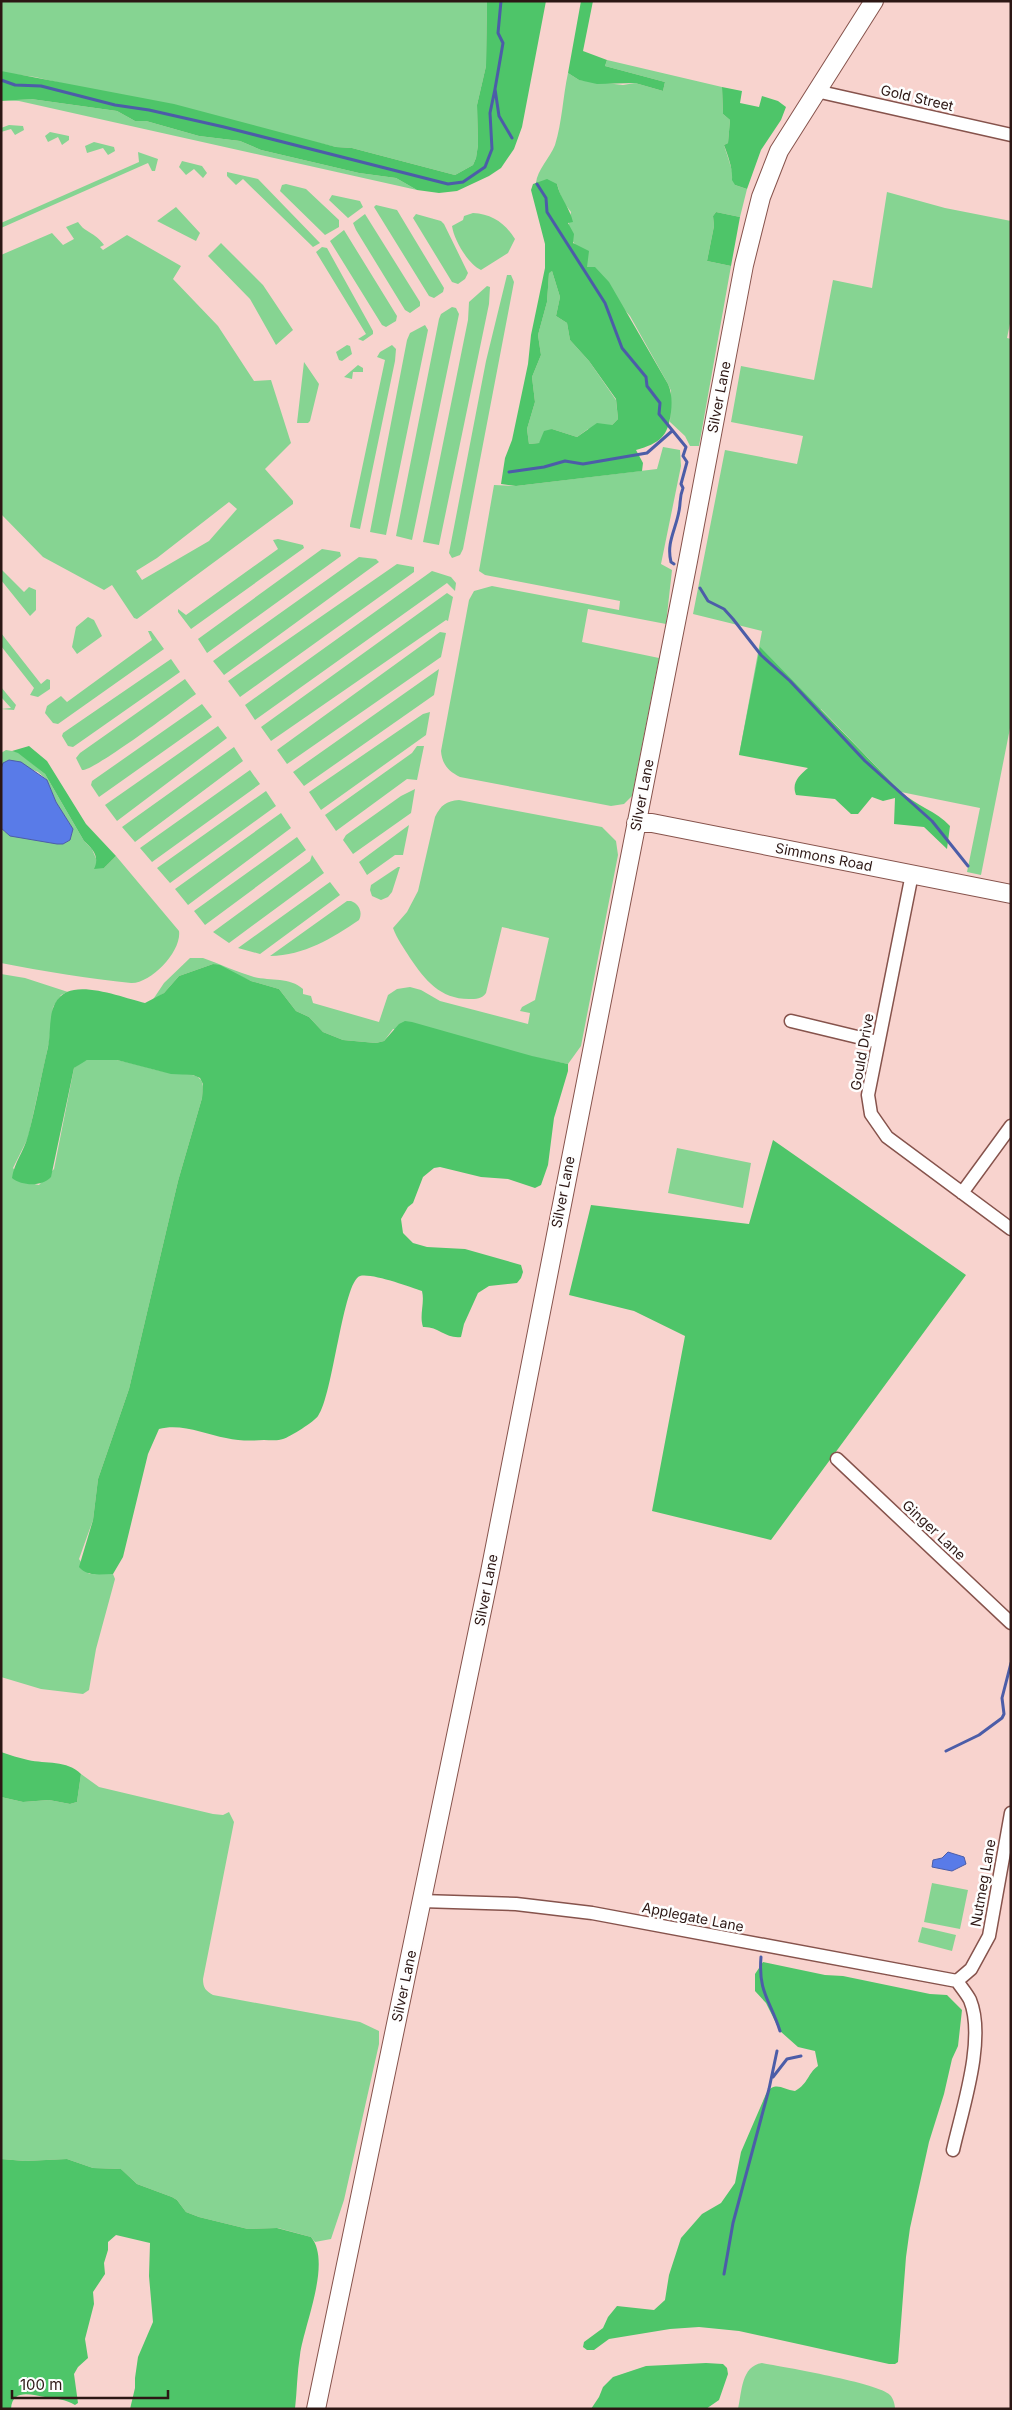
<svg xmlns="http://www.w3.org/2000/svg" width="1012" height="2410" font-family="Inter,sans-serif">
	<style>
		.green { fill: #86d492; fill-rule: evenodd }
		.forest { fill: #4ec569; fill-rule: evenodd }
		.water { fill: #597be8; stroke: #4c5da8 }
		.lines { fill: none; stroke-linecap: round; stroke-linejoin: round }
		.stream { stroke: #4c5da8; stroke-width: 3 }
		.street-casing { stroke: #86534c; stroke-width: 15 }
		.secondary-casing { stroke: #86534c; stroke-width: 20 }
		.street { stroke: #fff; stroke-width: 12 }
		.secondary { stroke: #fff; stroke-width: 18 }
		.labels { text-anchor: middle; stroke-width: 5; stroke-linejoin: round; paint-order: stroke }
		.street-label { font-size: 14px; fill: #2c1714; stroke: #fefefe }
	</style>
	<rect width="100%" height="100%" fill="#f8d3ce"/>
	<path class="green" d="M1 1H487L486 66 477 105 478 145 476 158 473 165 455 175 352 148 336 147 35 77 5 73 1 71Z
		M607 60 722 87 723 114 730 120 728 143 724 145C728 158 733 171 735 185L747 189 740 217 716 212 713 216 714 226 707 261 731 266 699 446H690L685 436 670 422 671 391 668 384 630 316 587 267C583 245 562 244 571 212L562 200 557 184 536 183C537 170 550 158 555 145 562 123 563 96 568 73L579 80 623 85 635 83 663 91 665 82 605 66Z
		M31 99 117 111 135 121H146L199 136 240 141 261 150 359 173 396 178 417 190 19 101 2 100Z
		M9 125 23 126 24 130 15 135 11 129 1 132V128Z
		M50 132 69 136V140L62 145 58 137 48 142 45 136Z
		M94 142 114 147 115 151 108 155 103 148 87 153 85 146Z
		M138 152 158 159 155 171H152L148 163 1 228V223L139 162Z
		M182 161 202 166 207 173 203 178 194 169 186 175 179 167Z
		M227 172 258 179 320 243 313 247 243 179 236 185 227 176Z
		M286 184 306 189 339 220V227L325 235 280 191 282 185Z
		M887 192 945 208 1011 221V319L1007 338 1011 339V723L981 875 967 872 980 808 901 792 821 709 739 755 762 631 693 614 725 450 797 464 803 436 731 422 741 366 814 380 833 280 872 288Z
		M332 195 360 201 363 207 348 218 329 200Z
		M376 205 397 210 444 288 443 292 434 298 429 296 374 207Z
		M176 207 200 233 196 241 157 221Z
		M473 213C492 214 505 223 515 239L508 253 481 270C468 264 454 240 452 226L463 220 464 216Z
		M365 214 420 302V306L410 313 405 310 356 230 353 223Z
		M416 214 441 221 444 224 468 273 465 279 458 284 452 282 413 218Z
		M78 222C86 234 94 231 104 245L100 247 103 250 127 235 181 266 173 279 218 326 254 381 271 380 291 443 265 469 293 501V504L137 619 134 618 112 585 104 590 43 557 1 514V255L52 233 63 245 74 239 66 227ZM229 502 237 509 209 541 142 580 136 571 157 558Z
		M344 230 397 316 396 321 386 327 382 325 330 241Z
		M221 243 263 285 293 330 276 345 250 299 208 256Z
		M322 247 327 248 373 331V334L363 341 358 339 366 334 316 252Z
		M552 271 560 297 556 316 567 323 570 340 589 361 616 400 618 419 612 425 588 429 577 437 552 429 539 443 529 444 527 429 535 402 532 377 541 355 538 335 547 302 549 272Z
		M507 275H511L514 282 463 549 460 555 452 558 449 553 486 361Z
		M487 286 490 287 489 304 439 545 423 542 468 320 469 302Z
		M452 307 456 308 459 314 412 540 396 536 439 319 441 314Z
		M425 325 428 330 386 535 370 532 407 340 410 333Z
		M347 345 350 346 352 354 342 361 339 360 336 352Z
		M392 345 396 349 395 361 360 529 350 527V525L385 360 377 357 380 352Z
		M304 362 319 384 310 421 308 423H297Z
		M358 365 363 368V372H353L352 379 344 377Z
		M663 447 680 450 681 466 661 564 672 570 666 624 588 609 582 642 659 658 632 796 624 804 611 806 460 777C448 771 442 764 441 751L469 600 474 591 492 586 619 610 620 601 485 575 479 571 494 485 516 486 657 469Z
		M278 539 303 545 304 548 191 629 178 612V609L186 615 278 549 273 540Z
		M322 549 340 552 341 556 207 653 198 639Z
		M359 557 376 559 379 562 224 675 213 661Z
		M397 564 414 567V572L240 697 228 681Z
		M1 569 24 592 29 587 36 590V610L30 616 1 580Z
		M432 571 451 577 456 583 455 591 447 583 255 720 245 705Z
		M447 593 453 597 448 621 446 620 271 741 261 727Z
		M88 617 94 620 102 636 77 654 72 647 76 627Z
		M148 631H151L164 649 58 724 53 723 45 713 47 706 61 696 67 702 152 640Z
		M440 632 446 633 441 657 287 764 277 750Z
		M1 633 41 684 47 679 50 680V689L38 697 30 695 34 688 1 646Z
		M171 659 180 672 73 747 68 746 62 736 63 733Z
		M439 669 434 695 304 786 293 772Z
		M185 679 196 694C181 705 93 772 82 770L76 758 80 753Z
		M1 687 16 705 14 710 1 709 11 708 1 697Z
		M202 704 212 717 99 797 91 785 92 781Z
		M430 712 426 735 321 810 309 792 423 714Z
		M218 726 227 738 117 821 105 805Z
		M417 746H424L417 780 407 779 336 831 325 815 412 753Z
		M234 747 243 761 135 842 122 827Z
		M6 750 18 752 45 774 84 841 92 849 100 868H104L116 856 179 931C182 951 151 984 131 983 90 979 42 971 1 963V828L5 832 63 844 70 840 73 829 56 802 47 780 38 772 9 760 4 763 1 769V753Z
		M250 770 260 784 152 862 140 848Z
		M415 789 411 813 353 854 343 840 346 835 401 796Z
		M266 791 276 806 170 883 157 868Z
		M459 800 602 827 616 841 618 855 581 1046 568 1064 393 1029 384 1041 376 1043 343 1040 323 1032 309 1017 296 1011 279 989 251 981 213 964 179 976 164 993 152 1001 164 983 190 958H203C220 964 237 972 254 977 271 981 290 977 303 989V994L311 996 313 1003 379 1022 388 995 397 989 410 987 421 990 440 1001 528 1024 530 1013 520 1011 522 1007 535 1000 549 938 502 927 486 993C482 999 476 999 469 999 440 999 425 980 410 958 404 948 397 939 393 928L407 912 418 891 435 817C441 805 446 801 459 800Z
		M281 813 291 828 188 905 175 889Z
		M409 825 403 855H395L367 875 359 862Z
		M297 837 306 850 205 925 194 911Z
		M312 855 324 873 229 943 213 932 310 861Z
		M398 867H400L392 892 388 897 381 900 372 896 370 890 371 885Z
		M330 882 340 895 260 954 238 948Z
		M347 901H351C359 904 363 912 359 920 331 939 305 955 270 956Z
		M1 974 25 978 68 992 61 995 53 1007 49 1042 28 1138 13 1168 25 1182 39 1185 54 1169 74 1068C78 1065 82 1061 87 1060 114 1054 144 1069 171 1073 180 1075 194 1072 200 1079 205 1084 202 1091 202 1098L178 1181 129 1389 98 1479 93 1520 79 1559 89 1574H113L115 1579 96 1649 89 1690 83 1694 41 1689 1 1677Z
		M677 1148 751 1163 743 1208 668 1193Z
		M81 1774 99 1787 213 1814 223 1815 229 1812 234 1822 203 1979C203 1988 206 1991 213 1995L360 2022 379 2031V2044L344 2200 331 2239 315 2242 311 2237 278 2228 248 2229 199 2217 186 2212 177 2200 172 2197 137 2184 121 2169 93 2168 67 2159 25 2161 1 2159V1797L23 1802 49 1800 70 1804 77 1802Z
		M932 1883 968 1890 960 1929 924 1922Z
		M922 1927 956 1935 952 1951 918 1942Z
		M762 2363C783 2367 879 2383 890 2395 893 2398 895 2404 895 2409H738C742 2392 741 2366 762 2363Z"/>
	<path class="forest" d="M487 1H546L522 127 514 149 501 168 489 176 457 191 439 193 417 190 396 178 359 173 261 150 240 141 199 136 146 121H135L117 111 31 99 1 101V71L174 104 336 147 352 148 455 175 473 165 476 158 478 145 477 105 486 66Z
		M581 1H593L583 51 607 60 605 66 665 82 663 91 635 83 597 84 579 80 568 73Z
		M722 87 742 91 740 103 759 107 762 96 778 101 786 107 781 120 761 150 747 189 735 185 732 180C733 169 728 156 724 145L728 143 730 120 723 114Z
		M547 179 557 184C560 198 570 208 573 222L568 223 574 234 573 243 589 251 587 267H595L609 282 668 384C672 393 672 403 671 412 668 437 660 443 636 450L643 463 642 471 516 486 501 484 505 458 512 440 528 364 531 335 545 268V244L531 190 533 184ZM552 271 560 297 556 316 567 323 570 340 589 361 616 399 618 419 612 425 597 423 577 437 552 429 544 431 539 443 529 444 527 429 535 402 532 377 541 355 538 335 547 302 549 273Z
		M716 212 740 217 731 266 707 261 714 226 713 216Z
		M760 647 901 792C917 806 936 811 950 826L947 849 924 827 894 824 895 798 883 801 872 797 858 814H851L835 799 796 795C791 782 800 775 808 768L739 755Z
		M29 746 47 761 86 824 116 856 104 868 94 869C100 857 93 849 84 841L45 774 18 753 12 751Z
		M213 964 220 965 251 981 279 989 296 1011 309 1017 323 1032 343 1040 376 1043 384 1041 399 1024 405 1021 412 1022 532 1056 568 1064V1071L554 1118 548 1165 541 1185 535 1188 508 1179 481 1177 440 1167 434 1168 423 1177 413 1203 408 1207 401 1219 403 1233 413 1243 427 1247 465 1249 521 1265 523 1272 521 1278 517 1283 489 1286 478 1293 464 1324 461 1337C446 1339 438 1326 423 1327 419 1315 425 1303 422 1291 410 1287 372 1273 360 1276 343 1281 333 1396 318 1416 315 1421 290 1437 283 1439 278 1441 270 1440 264 1440 251 1441 239 1441 226 1438 205 1434 181 1423 159 1429L148 1454 123 1557 113 1574C101 1574 87 1577 79 1567L93 1520 98 1479 129 1389 178 1181 202 1098 203 1084 200 1078 193 1075 171 1074 117 1060H87L74 1068 51 1177C42 1187 22 1186 12 1178 14 1163 24 1151 28 1136 36 1106 41 1076 48 1047 52 1028 46 1002 67 992 86 983 125 998 145 1003L164 993 179 976Z
		M773 1140 966 1275 771 1540 652 1511 685 1336 634 1311 569 1295 591 1205 749 1224Z
		M1 1752C10 1755 19 1758 28 1760 46 1764 67 1760 81 1774L77 1802 70 1804 49 1800 23 1802 1 1797Z
		M763 1962 825 1975 843 1976 930 1994 947 1995 962 2010 958 2046 952 2059 944 2094 929 2142 910 2228 906 2257 898 2362 895 2364H889L739 2331 699 2327 670 2329 609 2339 594 2350H587L583 2347 584 2342 603 2328 608 2317 617 2306 654 2310 665 2300 669 2275 681 2238 702 2214 721 2203 735 2183 741 2152 766 2094C775 2080 783 2090 795 2091 809 2083 807 2074 818 2066L815 2051 798 2047 780 2031 766 2003 755 1991V1974Z
		M1 2159 25 2161 67 2159 93 2168 121 2169 137 2184 172 2197 177 2200 186 2212 199 2217 248 2229 277 2228 311 2237C332 2262 304 2325 300 2355 297 2373 297 2391 295 2409H130L135 2388V2378L138 2357 153 2322 149 2276 150 2243 116 2235 108 2242V2250L104 2263 105 2274 93 2292 94 2304 85 2339 88 2358 78 2367 74 2374 78 2403 75 2405C65 2399 56 2399 45 2397 32 2395 12 2388 11 2409H1Z
		M706 2363 723 2364 727 2368 728 2374 719 2400 706 2409H591L599 2397 603 2387 613 2377 646 2366Z"/>
	<path class="water" d="M9 760 21 762 47 780 56 802 73 829 70 840 63 844H57L10 836 1 828V769L3 763Z
		M948 1852 964 1857 966 1864 952 1871 932 1867 933 1860 942 1858Z"/>
	<g class="lines">
		<path class="stream" d="M501 1 498 33 503 43 495 89 499 116 512 138
			M1 80 15 85 41 86 115 105 149 110 224 127 448 184 463 182 485 167 492 149 490 113 495 89
			M537 184 546 198 547 212 605 303 622 348 646 377 647 386 660 403 659 414 686 447 683 456 687 462 681 484 683 488C679 498 681 502 679 511 676 529 666 543 671 562L674 564
			M509 472 544 467 565 461 583 464 647 453 672 431
			M700 588 708 601 724 609 733 619 761 655 790 681 865 761 932 821 968 866
			M946 1751 979 1735 1002 1718 1004 1714 1002 1698 1011 1663
			M761 1957C758 1992 770 2000 780 2031
			M773 2077 787 2059 801 2056
			M724 2274 733 2223 769 2089 777 2051"/>
		<defs>
			<path id="street" d="M816 91 1011 135
				M912 874 868 1095 871 1114 887 1137 1011 1229
				M791 1021 878 1042
				M962 1193 1011 1126
				M837 1459 1011 1623
				M421 1901 516 1904 592 1913 957 1981
				M957 1981 971 1969 989 1936 1011 1813
				M953 2150C962 2110 986 2039 970 2000 967 1994 961 1987 957 1981"/>
			<path id="secondary" d="M636 823H652L1011 894
				M316 2409 490 1572 688 561 744 265 761 197 779 151 874 1"/>
		</defs>
		<use href="#street" class="street-casing"/>
		<use href="#secondary" class="secondary-casing"/>
		<use href="#street" class="street"/>
		<use href="#secondary" class="secondary"/>
	</g>
	<g class="labels">
		<g class="street-label">
			<text transform="translate(917 98) rotate(13)" y="5">Gold Street</text>
			<text transform="translate(719 397) rotate(-79)" y="5">Silver Lane</text>
			<text transform="translate(642 795) rotate(-79)" y="5">Silver Lane</text>
			<text transform="translate(824 857) rotate(11)" y="5">Simmons Road</text>
			<text transform="translate(862 1052) rotate(-80)" y="5">Gould Drive</text>
			<text transform="translate(563 1192) rotate(-79)" y="5">Silver Lane</text>
			<text transform="translate(934 1530) rotate(43)" y="5">Ginger Lane</text>
			<text transform="translate(486 1590) rotate(-79)" y="5">Silver Lane</text>
			<text transform="translate(983 1883) rotate(-80)" y="5">Nutmeg Lane</text>
			<text transform="translate(693 1917) rotate(11)" y="5">Applegate Lane</text>
			<text transform="translate(404 1986) rotate(-78)" y="5">Silver Lane</text>
		</g>
	</g>
	<rect width="1012" height="2410" fill="none" stroke="#2c1714" stroke-width="5"/>
	<path d="M12 2390v8h156v-8" fill="none" stroke="#2c1714" stroke-width="2.5"/>
	<text x="20" y="2390" font-size="15" fill="#2c1714" stroke="#fefefe" stroke-width="4" paint-order="stroke">100 m</text>
</svg>
